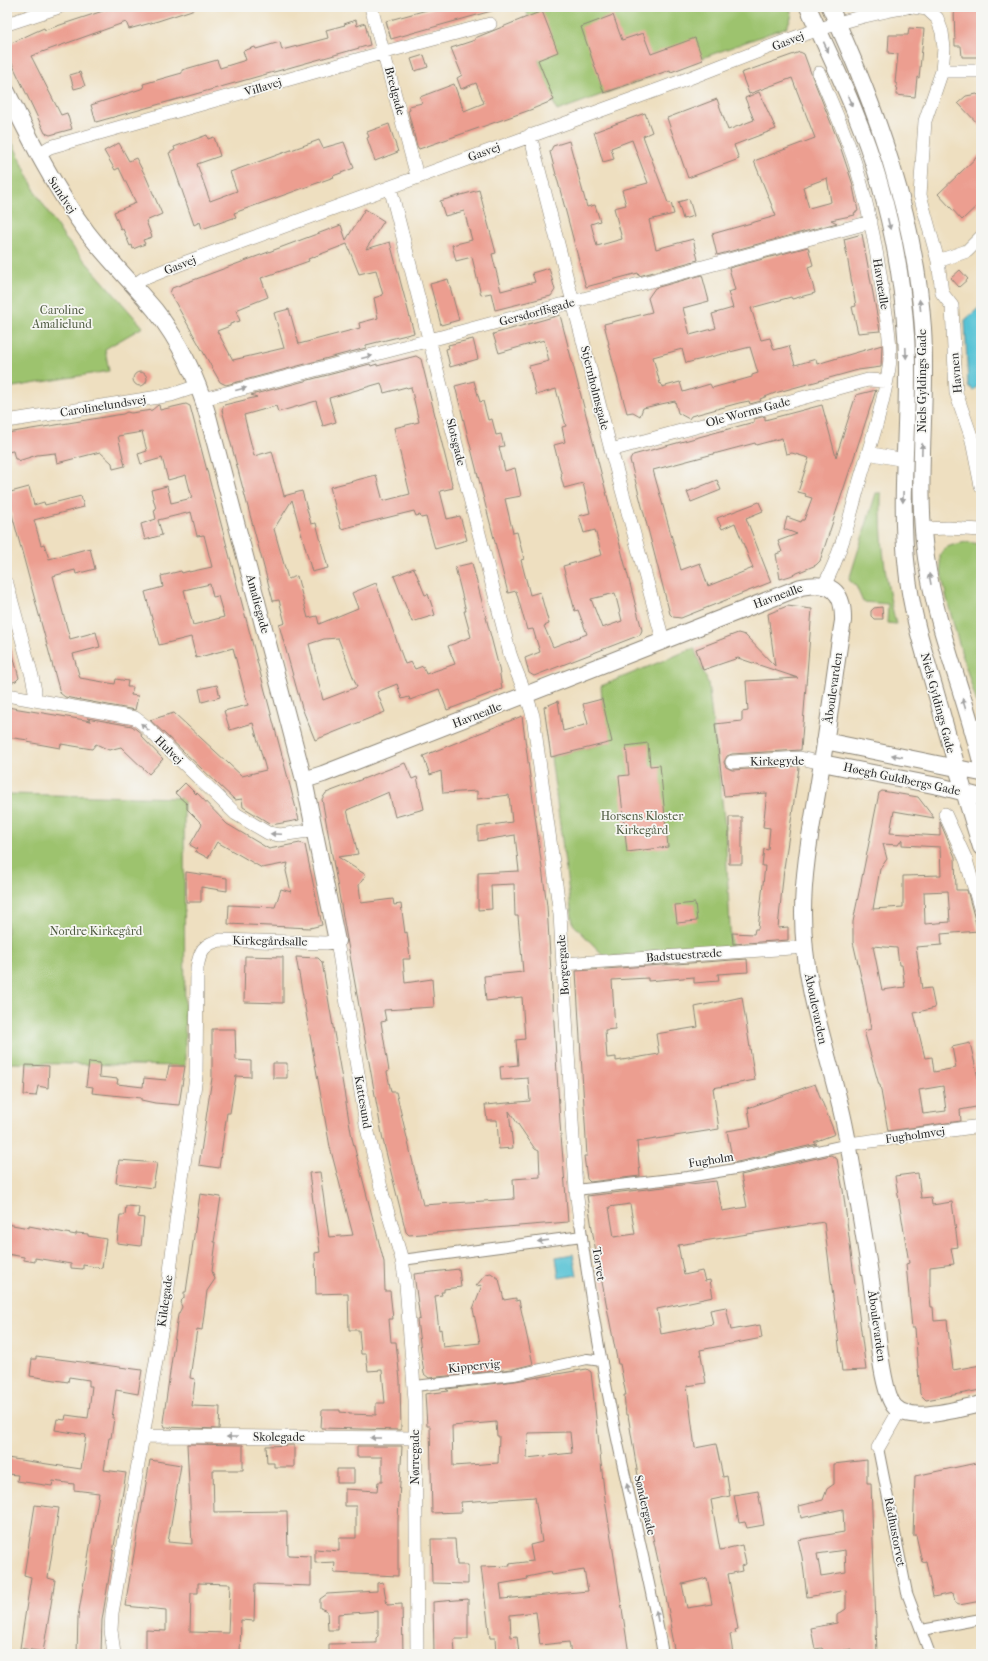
<svg xmlns="http://www.w3.org/2000/svg" width="988" height="1661" font-family="'IM FELL French Canon',serif">
	<style>
		.green { fill: #9dc36e; stroke: #64774c }
		.water { fill: #59c3d5; stroke: #427780 }
		.building { fill: #ec9e90; fill-rule: evenodd }
		.lines { fill: none; stroke-linecap: round; stroke-linejoin: round }
		.pedestrian-casing { stroke: #8c8576; stroke-width: 12 }
		.minor-casing { stroke: #8c8576; stroke-width: 14 }
		.tertiary-casing { stroke: #8c8576; stroke-width: 18 }
		.pedestrian { stroke: #fff; stroke-width: 10 }
		.minor { stroke: #fff; stroke-width: 13 }
		.tertiary { stroke: #fff; stroke-width: 16 }
		.oneway { fill: #a0a0a0 }
		.labels { text-anchor: middle; stroke-width: 3.5; stroke-linejoin: round; paint-order: stroke }
		.street-label { font-size: 12px; fill: #2b2b2b; stroke: #f6f6f2 }
		.park-label { font-size: 12px; fill: #4d593f; stroke: #f6f6f2 }
	</style>
	<rect width="100%" height="100%" fill="#f6f6f2"/>
	<filter id="ink" filterUnits="userSpaceOnUse"><feTurbulence type="fractalNoise" baseFrequency=".025" numOctaves="2"/><feDisplacementMap in="SourceGraphic" scale="8" xChannelSelector="R" yChannelSelector="G"/><feConvolveMatrix kernelMatrix="1 2 1 2 8 2 1 2 1" color-interpolation-filters="sRGB"/></filter>
	<filter id="wash" filterUnits="userSpaceOnUse"><feTurbulence type="fractalNoise" baseFrequency=".012" numOctaves="4" result="noise"/><feDisplacementMap in="SourceGraphic" scale="16" xChannelSelector="R" yChannelSelector="G"/><feGaussianBlur stdDeviation="0.9" result="paint"/><feColorMatrix in="noise" values="0 0 0 0 0 0 0 0 0 0 0 0 0 0 0 0 0 1.4 0 .05"/><feComposite in="paint" operator="in"/></filter>
	<g filter="url(#wash)">
		<rect width="100%" height="100%" fill="#eedfc0"/>
		<path class="green" d="M525 7H789L792 15 787 27 557 111 537 57 542 54Z
			M7 131 36 193 64 237 143 327 105 349 109 371 7 388Z
			M876 493H881C880 537 885 581 896 624L887 623 888 604 863 602 856 586 849 580Z
			M966 542 981 544V716C974 693 933 566 941 553 945 545 958 544 966 542Z
			M694 648 708 683 725 826 731 947 605 957 573 924 551 757 611 742 602 699 601 686Z
			M7 794 184 798 185 1066 7 1063Z"/>
		<path class="water" d="M981 306V383L973 390 968 386 965 320Z
			M573 1254 577 1275 559 1278 556 1257Z"/>
		<g id="blocks">
			<path class="building" d="M115 7H195V9L158 21 129 29 126 22 31 56 61 115 67 113 72 129 50 135 45 133 7 53V45L35 32 44 28 45 30Z
				M438 7H494L495 10 391 39 386 21Z
				M954 7H981V57H962L961 46H955Z
				M542 11 558 52 538 60 554 100 530 110 419 149 417 146 408 111 410 110 409 106 422 103 420 97 454 84 464 111 484 103 476 83 461 89 457 78 462 75 451 48 475 40V38Z
				M613 15 622 40 643 33 651 54 695 38 703 60 671 72 670 70 604 93 581 27Z
				M356 20 357 26 365 23 370 45 96 122 91 105 144 88 143 84 182 73V70L217 60 220 68 246 60 243 51 255 47 256 49 280 42 282 50 328 38 326 30 345 25 344 24Z
				M909 28 924 29 919 78 917 77 915 97 896 95 897 84 895 83 898 54 888 53 889 35H908Z
				M800 52 804 54 812 76 839 143 852 182 858 211 854 213 855 215 831 220 837 223 717 255 712 234 776 216 754 161 815 138 792 78 749 94 741 73ZM827 178 831 202 809 208 803 187Z
				M424 55 428 67 415 71 411 59Z
				M80 72 85 86 74 89 70 75Z
				M759 92 776 129 734 145 739 159 688 178 667 118 717 99 728 130 754 120 745 98Z
				M977 94 981 98V127L958 103 966 96Z
				M645 113 652 132 643 136 668 203H671L674 214 649 220 656 249 693 239 698 260 639 276 638 273 586 287 550 152 553 146 569 141 587 207 595 205 600 221 591 224 597 246 622 239 614 208 626 205 622 190 648 183 632 140 611 148 614 159 603 162 594 132Z
				M389 124 398 152 375 161 367 138 369 137 367 132Z
				M207 135 208 139 214 137 220 156 197 164 210 201 237 191 230 172 319 140 323 148 344 142 354 168 333 176 334 177 234 213 236 217 202 229 200 222 194 225 169 153 175 150 174 147Z
				M119 143 129 161 136 158 146 177 162 214 146 221 152 237 143 240 145 244 133 249 132 245 130 246 123 229 121 230 114 212 136 203 119 168 115 170 104 151Z
				M981 153V202L962 220 938 194Z
				M479 190 496 253 492 254 501 291 535 282 532 273 549 268 555 290 551 296 495 310 491 293 481 295 472 257 456 261 452 245 472 240 464 211 445 216 440 201Z
				M689 199 694 216 683 219 678 202Z
				M365 209 384 221 366 249 390 242 414 333 366 345V348L226 385 220 382 170 293 172 288 341 225 346 240ZM347 244 359 274 376 270 383 295 374 298 378 318 359 323 360 328 299 344 289 309 274 313 284 348 233 360 217 331 230 326V324L240 321 236 310 268 297 261 278 309 261 308 259Z
				M862 234 880 331 858 333 852 307 856 306 844 239Z
				M808 247 813 265 808 267 815 293 792 299 791 297 751 308 761 340 770 338 774 350 789 346 795 365 816 359 817 364 882 345 881 367 858 370 775 393 760 399 761 401 750 404 749 401 739 403 691 416 689 419 678 413 675 401 643 408 640 416 633 412 627 413 608 344H609L604 324 652 312 648 298 655 288 702 275 709 301 683 308 690 335 716 328 712 314 733 308 728 292 735 290 729 268ZM750 347 758 373 752 375V377L712 388 710 384 683 392 680 382 662 387 661 383 660 384 653 357 682 349 686 363Z
				M960 270 968 279 959 287 951 278Z
				M448 279 459 320 441 325 430 284Z
				M560 315 642 630 640 635 534 676 529 673 525 658 540 652 533 629 527 630 516 591 508 593 455 386 474 381 480 402 483 401 488 420 492 419 496 435 501 434 504 446 499 447 505 471 515 468 521 496 505 499 513 533 517 532 524 559 521 560 530 595 540 592 549 624 544 626 553 647 587 634 578 610 575 611 563 566 602 555 595 530 584 533 579 516 590 513 583 483 564 488 561 477 562 476 554 445 565 442 562 427 566 426 556 389 536 395 529 366 549 361 544 340 499 353 493 334ZM615 593 622 621 602 628 591 599Z
				M473 339 478 359 450 367 446 349 449 348 448 345Z
				M416 356 421 359 453 488 440 491 447 519 460 516 467 540 435 549 426 517 421 518 420 515 416 516 414 511 341 529 330 487 376 475 383 501 410 494 394 428 419 422 411 387 407 388 406 387 384 393 381 383 329 398 336 422 323 426 316 401 278 412 276 406 244 415 254 456 272 451 284 496 302 491 311 524 316 523 328 568 312 572 292 500 274 529 288 579 297 576 308 618 317 616 319 624 358 608 352 593 376 583 405 664 411 662 415 669 423 666 426 674 455 664 448 646 471 637 464 611H466L455 567 472 563 499 668 502 689 447 710 439 689 410 700 409 697 402 699 397 684 377 692 385 712 315 740 302 708 279 625 285 623 279 600 273 601 222 410 224 405 257 397 251 395 370 364 371 366 377 364V366ZM338 638 357 687 323 700 309 644 324 639Z
				M133 379a7 7 0 1 1 14 0a7 7 0 1 1-14 0Z
				M876 390 820 561 816 565 790 576 780 579 776 554 782 552 778 541 797 534 784 529 787 517 801 522 802 520H804L812 498 805 496 806 494 798 492 809 458 792 453 786 454 782 438 756 445 755 443 653 470 681 570 700 563 708 586 753 568 735 523 722 529 717 518 759 502 763 511 746 518 771 582 681 618 673 617 670 614 630 460 633 455 754 422V419L765 416V420L822 405 836 457 856 395Z
				M186 404 190 406 299 820 271 825 269 823 243 807 242 799 235 800 150 720 174 713 242 776 266 770 253 723 230 730 224 711 248 705 233 648 196 658 191 637 159 645 145 592 163 587 161 576 181 571 182 573 189 571V572L212 567 204 535 197 536 191 512 158 520 162 535 145 540 141 524 156 519 154 510 156 509 151 490 167 486 171 503 192 498 186 475 168 480 162 458 141 464 138 454 147 451 142 432 118 436 125 466 113 469 112 463 100 452 57 463 55 453 37 455 18 461 17 459H15L13 451 7 452V433L123 414 127 412 131 413 152 410 158 405H159L160 410ZM210 584 213 597 218 596 224 617 193 625 184 590Z
				M717 480 721 490 691 502 687 492Z
				M29 487 34 505 44 502 45 505 81 496 84 507 34 520 41 545 44 544 49 559 90 548 95 569 76 574 75 570 53 576 70 639 96 632 100 647 73 654 80 678 115 684 116 679 128 681 127 687H133L131 695 138 696 135 710 65 697 60 693 7 496V493Z
				M414 568 425 595 428 594 435 615 412 622 394 576Z
				M787 606 812 609 801 750 732 754 727 756 724 762 726 767 732 770 798 766 799 768 784 868 778 928 788 927V940L733 944 732 933 754 934 755 929H758L765 866H762L764 849 768 850 770 828 763 827 767 793 724 796 715 724 742 721V712L748 711 746 681 798 678 738 658 703 670 696 649 738 633 745 635 775 666 768 614Z
				M882 607 883 619H874L871 616V611L874 608Z
				M7 647H11L19 678 16 681 7 684Z
				M217 685 220 697 202 702 199 689Z
				M602 699 612 742 551 757 544 707 558 701 563 731 588 724 583 704Z
				M7 707 91 721 87 718 132 726 142 734 141 736 163 759 149 774 121 747 109 750 96 744 92 749 61 744 60 748 27 742 28 740 7 737Z
				M522 716 547 906 560 1123 568 1222 409 1235 406 1232 383 1140 322 799 326 793 405 763 412 779 417 777 424 809 395 817 389 792 347 810 358 854 338 857 366 875 359 885 361 903 393 899 394 905 401 904 405 933 407 932 410 959H403L405 983 432 979 434 1007 384 1010 386 1021 381 1022 389 1071 387 1072 391 1092H396L423 1205 514 1199 513 1179 540 1177 539 1151 535 1149 509 1111 513 1148 499 1149 497 1120H487L485 1105 530 1101 528 1078 501 1080 500 1067 518 1065 516 1040 525 1039 522 997 486 1001 484 976 523 972 518 916H515L514 884 491 885 492 909 478 910V873L519 871 515 835 478 841V827L512 822 509 795 477 799V791L443 793 441 771 430 775 423 756Z
				M648 743 650 766 660 765 668 847 627 852 619 776 629 775 626 746Z
				M185 783 196 794 197 793 227 824 269 849 300 843 305 845 322 925 310 928 228 924 229 905 275 907 281 889 291 892 286 871 288 863 262 868 217 842 208 858 195 851 197 849 190 845 202 824 187 809V804L175 793Z
				M882 791 918 797 934 818 894 811 890 833 940 836V822L955 857 956 890H967L978 931 941 934 942 945 916 947 922 989 931 988 935 1008 914 1013 925 1058 932 1057 934 1072 956 1068 952 1047 970 1043 979 1082 981 1081V1106L960 1110 961 1121 888 1131 880 1085H879L864 1031 871 1029 864 990 853 942V922L879 793ZM902 839V845L940 847 941 875 903 876V907L873 909 880 869 887 859 883 844 898 845ZM948 891 950 922 925 924 924 892ZM873 946 897 948 899 965H902L905 987 882 990ZM943 1086 946 1111 923 1114 919 1090Z
				M729 817H742V864H729Z
				M186 872 227 878V891L201 887V902H186Z
				M695 903 697 921 677 923 675 905Z
				M245 956 283 957V1003L244 1002Z
				M296 957 318 958 322 962 352 1138 384 1262 385 1291H390L393 1319H389L391 1342H396L400 1380 401 1430 321 1428 322 1410H340V1412L349 1413V1414L376 1415V1403H385L382 1370 368 1371 366 1354H361L359 1330H349L348 1293 316 1294 315 1253 320 1252 309 1173 320 1172 329 1237 353 1235 330 1147Z
				M747 959 748 972 718 974 719 981 694 983V977L648 981V978L612 980 615 1029 605 1030 607 1058 616 1057V1061L659 1054 656 1034 698 1027 695 1007 742 997 755 1080 713 1088 719 1129 637 1142 640 1176 590 1182 587 1179 584 1156H587L576 971Z
				M212 1029H235L236 1060 251 1061V1077L236 1076 230 1113H227L219 1168 199 1165 212 1078Z
				M89 1062 100 1063 99 1077 118 1079 117 1084 143 1087 144 1078 166 1080 169 1066H185L179 1105 155 1103 141 1100V1098L92 1093 93 1087 86 1086Z
				M273 1063H287V1078H273Z
				M26 1065 49 1066 48 1088 38 1086 36 1096 24 1095Z
				M815 1084 835 1134 814 1142 817 1144 733 1163 727 1131 751 1127 748 1108Z
				M831 1155 837 1159 843 1190 866 1370 842 1371 824 1222 678 1245 684 1275 702 1271 705 1281 710 1280 713 1297 657 1309 661 1334 713 1324 710 1310 726 1307 731 1330 760 1325 762 1338 700 1350 706 1383 687 1386 695 1448 716 1444 723 1477 727 1476 730 1496 711 1500 720 1550 742 1545 746 1564 741 1566 742 1571 728 1574 738 1629 735 1630 736 1633 730 1634 733 1654H675L670 1628H672L664 1588 642 1487 640 1488 628 1415H626L624 1395H626L620 1364H618L594 1241 587 1196 716 1181 722 1211 747 1207 741 1175ZM630 1204 635 1234 614 1237 609 1207ZM707 1578 712 1604 687 1608 682 1584Z
				M119 1160 157 1163 153 1188 116 1183Z
				M918 1173 921 1198 931 1197 932 1205 952 1202 958 1247 951 1248 954 1264 930 1267V1297L931 1307H933L934 1321 947 1320 953 1370 981 1365V1390L926 1400 920 1394 915 1328H912L906 1264 909 1263 895 1176Z
				M200 1194 221 1197 214 1242H216L212 1271 215 1279 207 1291 202 1330 197 1329 190 1378 195 1379 192 1406 220 1407 219 1429 165 1427 163 1422 178 1315 182 1307 180 1302 184 1298V1292H186Z
				M126 1206 139 1207 138 1217 144 1218 141 1246 117 1243 120 1215H125Z
				M7 1224 29 1228V1226L76 1235V1233L88 1234V1236L106 1239 102 1268 83 1265V1269L71 1268V1264L35 1258V1262L24 1260V1257L7 1254Z
				M459 1269 461 1287 444 1289V1292H441L442 1295 435 1296 439 1330 441 1329 443 1347 480 1343 473 1309 482 1285 476 1286 486 1274 491 1273 499 1279 504 1300 516 1298V1301L519 1300 533 1364 513 1369 429 1378 424 1374 417 1320 420 1319 414 1274Z
				M36 1356 142 1370 138 1394 116 1390 112 1418H114L111 1438H109L104 1470 126 1473 102 1620 101 1654H77L78 1617 99 1493 74 1490V1484L53 1481 52 1486 17 1481 18 1475 7 1474V1458L81 1469 86 1435 55 1430 57 1419 65 1420 66 1415 88 1418 92 1386H89V1380L69 1377 68 1382 30 1376 32 1359H36Z
				M587 1369 591 1372 605 1499 629 1654H571L569 1642 540 1645 536 1612 510 1615 511 1637 517 1636 519 1654H496L495 1638H490L481 1567 510 1566 509 1564 533 1561 530 1545 542 1542 535 1497 461 1502 462 1512 432 1513 430 1426H427L425 1394 449 1391 446 1389 515 1381ZM496 1422 497 1436H499L498 1463 453 1466 452 1426ZM570 1432 572 1453 527 1458 528 1433ZM584 1570 588 1591 502 1599 500 1584 528 1579 527 1577 551 1572 552 1575Z
				M187 1444 243 1445V1470H213L214 1512 287 1511 288 1555 311 1556V1586L255 1584 254 1621 241 1620 240 1654 146 1651V1630L166 1631V1610L125 1606 150 1460 181 1465 168 1542 192 1544ZM198 1583 230 1584 228 1633 190 1632 191 1593H198Z
				M294 1445V1467H274V1463H267L266 1446Z
				M357 1446H402L398 1519V1576L334 1573 335 1562 315 1563V1549L339 1551V1538H356V1506H345V1489L377 1491 378 1482H382V1457H357Z
				M867 1460V1483H871L877 1654H851V1649L824 1654 822 1648 815 1649 811 1628 837 1623V1615L846 1609V1590L807 1597 802 1557 798 1540 844 1532 843 1509 801 1518 799 1506 823 1500 827 1489 834 1484V1464ZM845 1550 846 1572 821 1576 817 1554Z
				M981 1462V1601L959 1605 955 1603 953 1593 933 1597 926 1561 922 1562 916 1535H913L915 1476Z
				M337 1469H354V1483H337Z
				M758 1491 764 1525 747 1528 745 1522 739 1523 734 1495Z
				M35 1505 59 1508 48 1578 55 1580 43 1652 20 1648 31 1577 24 1575Z
				M431 1539H455L457 1565H468V1584L432 1583Z
				M383 1582 387 1605 402 1604 403 1654H329V1644L376 1643V1638L378 1636V1611L338 1614V1630H328L327 1611 320 1608V1599L327 1594 377 1591V1583Z
				M468 1599V1639H454L455 1654H434L433 1602Z"/>
		</g>
	</g>
	<g filter="url(#ink)">
		<use href="#blocks" fill-opacity="0" stroke="#8c8576" stroke-width="1"/>
		<g class="lines">
			<defs>
				<path id="pedestrian" d="M576 1190 688 1177 741 1168 849 1144
					M580 1221C588 1286 599 1351 612 1415 628 1495 649 1574 663 1654
					M402 1260 582 1236
					M415 1386 514 1375 587 1359 602 1361
					M878 1448 907 1593 930 1654
					M922 1630 981 1619"/>
				<path id="minor" d="M371 7 417 176
					M913 7 927 9 937 18 942 32 944 48 942 71 925 121 920 195 938 261 942 293 952 306 956 393 971 436 981 486
					M7 24 59 7
					M942 71H981
					M819 73C831 102 845 132 855 163 869 208 878 255 884 302 887 319 892 351 889 368 883 406 871 443 860 480 851 513 841 555 824 585
					M530 135 611 450 663 640
					M38 154 50 147 385 52 490 24
					M390 187 510 654C517 675 527 694 533 716L560 914 576 1190 580 1221
					M938 261 967 251 981 237
					M133 286 143 279 178 265C338 206 499 147 660 89 741 60 821 21 907 7
					M203 399 430 340 871 222
					M7 421 171 395 198 386
					M611 450 868 380 886 381
					M868 453 904 460
					M923 529 948 528 981 530
					M7 584 32 676 35 691 34 700
					M7 695 135 718 143 724 236 814 268 833 280 835 315 830
					M732 762 800 758 822 763
					M945 814 966 860 981 911
					M563 964 805 947
					M849 1144 981 1126
					M143 1436 415 1438
					M878 1448 899 1411
					M114 1654 111 1630 112 1613 166 1304 177 1214 191 1114 196 1076 197 968C200 951 203 944 221 940L326 943 337 941 366 1124 383 1196 402 1260 406 1285 415 1400 417 1654"/>
				<path id="tertiary" d="M808 7C823 41 840 75 854 110 883 181 901 258 906 335 911 413 898 491 907 570 911 612 924 652 936 693 950 744 965 796 981 847
					M830 7C877 109 915 215 923 328 928 405 915 482 926 558 936 628 965 694 981 762
					M7 92C31 141 55 189 87 232 108 259 133 284 155 310 180 342 197 377 208 416L304 780 337 941
					M825 741 981 773
					M822 763 943 787 981 797
					M304 780 323 774 801 587C830 581 844 590 843 621 835 668 830 715 822 762 815 812 803 862 803 913 803 982 824 1040 840 1105 847 1132 851 1161 856 1188 862 1224 868 1259 873 1294 876 1317 881 1393 895 1407 911 1424 960 1408 981 1404"/>
			</defs>
			<use href="#pedestrian" class="pedestrian-casing"/>
			<use href="#minor" class="minor-casing"/>
			<use href="#tertiary" class="tertiary-casing"/>
			<use href="#pedestrian" class="pedestrian"/>
			<use href="#minor" class="minor"/>
			<use href="#tertiary" class="tertiary"/>
		</g>
		<defs><path id="oneway-solid" d="M-6-.8H1V-3.2L6.5 0L1 3.2V.8H-6Z"/></defs>
		<g class="oneway">
			<use href="#oneway-solid" transform="translate(826 47) rotate(65)"/>
			<use href="#oneway-solid" transform="translate(850 101) rotate(67)"/>
			<use href="#oneway-solid" transform="translate(889 224) rotate(77)"/>
			<use href="#oneway-solid" transform="translate(920 305) rotate(-96)"/>
			<use href="#oneway-solid" transform="translate(906 353) rotate(88)"/>
			<use href="#oneway-solid" transform="translate(367 357) rotate(-14)"/>
			<use href="#oneway-solid" transform="translate(241 389) rotate(-14)"/>
			<use href="#oneway-solid" transform="translate(922 449) rotate(-88)"/>
			<use href="#oneway-solid" transform="translate(903 497) rotate(91)"/>
			<use href="#oneway-solid" transform="translate(930 579) rotate(-100)"/>
			<use href="#oneway-solid" transform="translate(964 704) rotate(-107)"/>
			<use href="#oneway-solid" transform="translate(145 727) rotate(-138)"/>
			<use href="#oneway-solid" transform="translate(897 756) rotate(-169)"/>
			<use href="#oneway-solid" transform="translate(276 834) rotate(-177)"/>
			<use href="#oneway-solid" transform="translate(543 1241) rotate(173)"/>
			<use href="#oneway-solid" transform="translate(232 1437) rotate(-180)"/>
			<use href="#oneway-solid" transform="translate(376 1438) rotate(-180)"/>
			<use href="#oneway-solid" transform="translate(628 1489) rotate(-103)"/>
			<use href="#oneway-solid" transform="translate(657 1616) rotate(-101)"/>
		</g>
	</g>
	<g class="labels">
		<g class="street-label">
			<text transform="translate(788 41) rotate(-21)" y="4">Gasvej</text>
			<text transform="translate(263 87) rotate(-16)" y="4">Villavej</text>
			<text transform="translate(395 91) rotate(75)" y="4">Bredgade</text>
			<text transform="translate(484 152) rotate(-20)" y="4">Gasvej</text>
			<text transform="translate(62 195) rotate(57)" y="4">Sundvej</text>
			<text transform="translate(180 265) rotate(-21)" y="4">Gasvej</text>
			<text transform="translate(881 284) rotate(81)" y="4">Havnealle</text>
			<text transform="translate(537 312) rotate(-15)" y="4">Gersdorffsgade</text>
			<text transform="translate(956 373) rotate(-95)" y="4">Havnen</text>
			<text transform="translate(922 381) rotate(-90)" y="4">Niels Gyldings Gade</text>
			<text transform="translate(595 388) rotate(76)" y="4">Stjernholmsgade</text>
			<text transform="translate(103 406) rotate(-9)" y="4">Carolinelundsvej</text>
			<text transform="translate(748 412) rotate(-15)" y="4">Ole Worms Gade</text>
			<text transform="translate(456 442) rotate(76)" y="4">Slotsgade</text>
			<text transform="translate(778 596) rotate(-20)" y="4">Havnealle</text>
			<text transform="translate(258 604) rotate(75)" y="4">Amaliegade</text>
			<text transform="translate(833 688) rotate(-82)" y="4">Åboulevarden</text>
			<text transform="translate(938 703) rotate(75)" y="4">Niels Gyldings Gade</text>
			<text transform="translate(477 715) rotate(-21)" y="4">Havnealle</text>
			<text transform="translate(169 750) rotate(45)" y="4">Hulvej</text>
			<text transform="translate(777 761) rotate(-1)" y="4">Kirkegyde</text>
			<text transform="translate(902 779) rotate(12)" y="4">Høegh Guldbergs Gade</text>
			<text transform="translate(270 941) rotate(1)" y="4">Kirkegårdsalle</text>
			<text transform="translate(684 955) rotate(-4)" y="4">Badstuestræde</text>
			<text transform="translate(563 965) rotate(-94)" y="4">Borgergade</text>
			<text transform="translate(816 1009) rotate(78)" y="4">Åboulevarden</text>
			<text transform="translate(363 1102) rotate(80)" y="4">Kattesund</text>
			<text transform="translate(915 1135) rotate(-8)" y="4">Fugholmvej</text>
			<text transform="translate(711 1160) rotate(-9)" y="4">Fugholm</text>
			<text transform="translate(599 1264) rotate(81)" y="4">Torvet</text>
			<text transform="translate(165 1301) rotate(-82)" y="4">Kildegade</text>
			<text transform="translate(877 1326) rotate(82)" y="4">Åboulevarden</text>
			<text transform="translate(474 1366) rotate(-6)" y="4">Kippervig</text>
			<text x="279" y="1441">Skolegade</text>
			<text transform="translate(415 1457) rotate(-90)" y="4">Nørregade</text>
			<text transform="translate(645 1505) rotate(77)" y="4">Søndergade</text>
			<text transform="translate(895 1532) rotate(79)" y="4">Rådhustorvet</text>
		</g>
		<g class="park-label">
			<text x="62" y="314">Caroline<tspan x="62" dy="14">Amalielund</tspan></text>
			<text x="642" y="820">Horsens Kloster<tspan x="642" dy="14">Kirkegård</tspan></text>
			<text x="96" y="935">Nordre Kirkegård</text>
		</g>
	</g>
	<rect width="988" height="1661" fill="none" stroke="#f6f6f2" stroke-width="24"/>
</svg>
